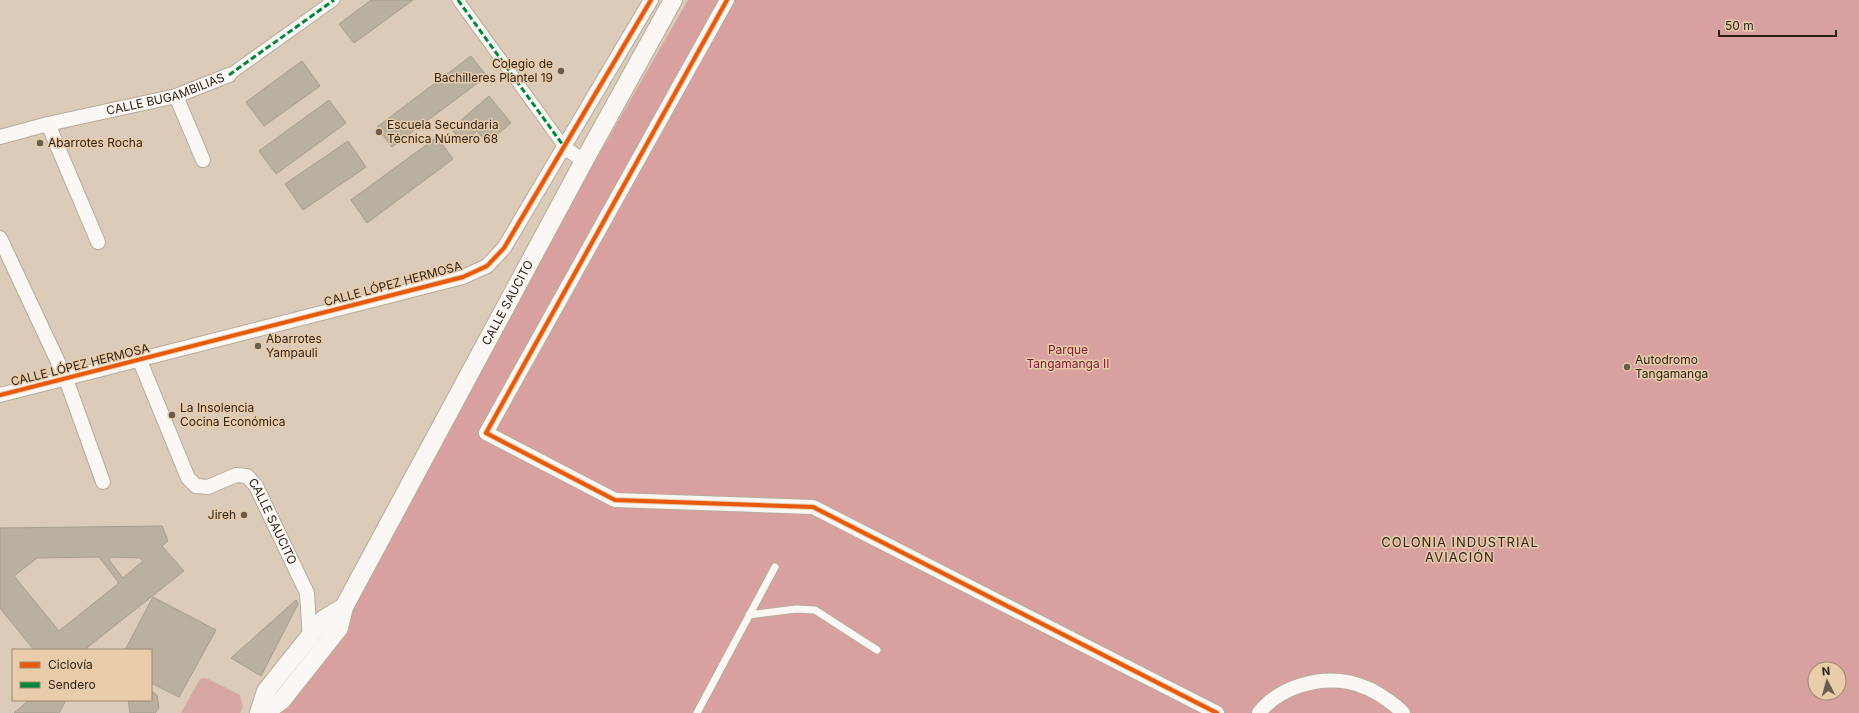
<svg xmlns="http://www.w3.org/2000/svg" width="1859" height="713" font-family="Inter,sans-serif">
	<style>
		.green { fill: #d7a7a4 }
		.forest { fill: #d8a1a0; fill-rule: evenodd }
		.building { fill: #bab0a0; stroke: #a69c8d; fill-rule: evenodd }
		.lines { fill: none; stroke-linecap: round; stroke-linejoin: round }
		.service-casing { stroke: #b7ab9c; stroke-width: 9 }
		.pedestrian-casing { stroke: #b7ab9c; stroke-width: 13 }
		.minor-casing { stroke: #b7ab9c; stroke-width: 16 }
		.tertiary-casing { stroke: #b7ab9c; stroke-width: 20 }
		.service { stroke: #faf7f4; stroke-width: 7 }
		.pedestrian { stroke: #faf7f4; stroke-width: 11 }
		.minor { stroke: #faf7f4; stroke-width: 14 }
		.tertiary { stroke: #faf7f4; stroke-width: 18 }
		.quiet { stroke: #00873e; stroke-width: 3; stroke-dasharray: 6 3; stroke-linecap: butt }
		.cycleway-casing { stroke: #e9ccaa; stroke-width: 6 }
		.cycleway { stroke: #e8590c; stroke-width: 4 }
		.poi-dot { fill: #6a5d4f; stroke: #e9ccaa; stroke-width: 1.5 }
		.labels { text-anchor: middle; stroke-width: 3; stroke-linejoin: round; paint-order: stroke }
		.poi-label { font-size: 12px; fill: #2d2216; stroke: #e9ccaa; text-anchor: start }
		.street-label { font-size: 12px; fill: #2d2216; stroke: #e9ccaa }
		.park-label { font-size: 12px; fill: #7f1634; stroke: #e9ccaa }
		.neighbourhood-label { font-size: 13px; letter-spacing: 1px; fill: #2d2216; stroke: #e9ccaa }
	</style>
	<rect width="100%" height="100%" fill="#dbcbb8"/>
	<path class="green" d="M203 678 208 679 240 695 243 707 240 713H181L200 679Z"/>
	<path class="forest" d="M688 0H1859V713H277ZM1815 669H1839V693H1815Z"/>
	<path class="building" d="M371 0H413L354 43 339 24Z
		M471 56 487 76 392 147 377 127Z
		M302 61 320 86 264 126 246 102Z
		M489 96 511 123 487 143 477 131 463 143 451 129Z
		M329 100 346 123 276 174 259 151Z
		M437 137 453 159 367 223 351 200Z
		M348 141 366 167 303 210 285 184Z
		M162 526 168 541 162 546 184 571 84 650H34L0 608V528ZM99 557 119 583 59 631 14 576 37 558ZM111 557 140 558 143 561 123 578 109 560Z
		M153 597 216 630 179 697 151 683V650H125Z
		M296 600 298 604 261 676 231 658Z
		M151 691 157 695 159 708 155 713H130L128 700H151Z
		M29 700H66L59 713H14Z"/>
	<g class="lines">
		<defs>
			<path id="service" d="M749 615 796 609 815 610 877 650
				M697 713 775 567"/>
			<path id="pedestrian" d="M458 0 565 148
				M229 75 334 0"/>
			<g id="minor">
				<path d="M727 0 486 433 615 500 813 507 1217 713"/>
				<path d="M176 96 203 160"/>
				<path d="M48 124 98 242"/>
				<path id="s1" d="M0 137 48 124 176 96 229 75"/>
				<path d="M565 148 584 161"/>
				<path d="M0 238 66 379 103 482"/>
				<path id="s2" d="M140 361 188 478 196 486 208 487 236 475 247 476 256 486 307 593 310 640"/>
				<path d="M0 395 463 277 487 266 504 248 651 0"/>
				<path d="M1259 713C1278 688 1317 676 1348 682 1363 685 1377 692 1389 701 1394 705 1399 708 1403 713"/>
			</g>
			<g id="tertiary">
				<path d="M259 713 266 691 310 636 324 619 344 607"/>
				<path id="s3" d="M264 713 282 700 339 628 344 607 584 161 673 0"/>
			</g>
		</defs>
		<use href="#service" class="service-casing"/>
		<use href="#pedestrian" class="pedestrian-casing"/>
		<use href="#minor" class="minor-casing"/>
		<use href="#tertiary" class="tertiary-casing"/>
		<use href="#service" class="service"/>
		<use href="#pedestrian" class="pedestrian"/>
		<use href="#minor" class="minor"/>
		<use href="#tertiary" class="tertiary"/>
		<path class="quiet" d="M458 0 565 148
			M229 75 334 0"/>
		<defs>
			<path id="cycleway" d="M727 0 486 433 615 500 813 507 1217 713
				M0 395 463 277 487 266 504 248 651 0"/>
		</defs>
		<use href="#cycleway" class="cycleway-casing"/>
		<use href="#cycleway" class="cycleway"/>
	</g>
	<g class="poi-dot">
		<circle cx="561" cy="71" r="4"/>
		<circle cx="379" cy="132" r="4"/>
		<circle cx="40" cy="143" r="4"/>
		<circle cx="258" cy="346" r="4"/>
		<circle cx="1627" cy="367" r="4"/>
		<circle cx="172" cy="415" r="4"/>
		<circle cx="244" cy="515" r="4"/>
	</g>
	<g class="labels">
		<g class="poi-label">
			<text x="553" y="68" text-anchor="end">Colegio de<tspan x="553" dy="14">Bachilleres Plantel 19</tspan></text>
			<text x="387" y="129">Escuela Secundaria<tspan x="387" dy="14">Técnica Número 68</tspan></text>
			<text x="48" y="147">Abarrotes Rocha</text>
			<text x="266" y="343">Abarrotes<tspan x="266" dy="14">Yampauli</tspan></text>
			<text x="1635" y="364">Autodromo<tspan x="1635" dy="14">Tangamanga</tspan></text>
			<text x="180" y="412">La Insolencia<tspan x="180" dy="14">Cocina Económica</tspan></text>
			<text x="236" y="519" text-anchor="end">Jireh</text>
		</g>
		<g class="street-label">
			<text dy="4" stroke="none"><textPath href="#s1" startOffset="171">CALLE BUGAMBILIAS</textPath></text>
			<text transform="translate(393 284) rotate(-15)" y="4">CALLE LÓPEZ HERMOSA</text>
			<text dy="4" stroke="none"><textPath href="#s3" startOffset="481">CALLE SAUCITO</textPath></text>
			<text transform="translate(80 365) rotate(-14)" y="4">CALLE LÓPEZ HERMOSA</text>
			<text dy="4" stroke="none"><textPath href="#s2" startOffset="244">CALLE SAUCITO</textPath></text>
		</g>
		<g class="park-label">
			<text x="1068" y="354">Parque<tspan x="1068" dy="14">Tangamanga II</tspan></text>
		</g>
		<g class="neighbourhood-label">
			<text x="1460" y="547">COLONIA INDUSTRIAL<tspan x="1460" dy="15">AVIACIÓN</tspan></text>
		</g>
	</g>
	<rect x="12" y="649" width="140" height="52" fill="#e9ccaa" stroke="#9e886f"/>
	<rect x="20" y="662" width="20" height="6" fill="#e8590c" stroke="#9e886f"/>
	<text x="48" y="669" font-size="12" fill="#2d2216">Ciclovía</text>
	<rect x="20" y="682" width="20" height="6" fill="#00873e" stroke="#9e886f"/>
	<text x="48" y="689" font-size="12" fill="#2d2216">Sendero</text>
	<g transform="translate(1827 681) rotate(354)"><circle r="19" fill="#e9ccaa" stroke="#9e886f"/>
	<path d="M0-3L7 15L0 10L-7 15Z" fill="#6a5d4f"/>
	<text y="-6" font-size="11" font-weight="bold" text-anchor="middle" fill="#2d2216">N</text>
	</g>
	<path d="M1719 30v6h117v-6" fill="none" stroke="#2d2216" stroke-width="2"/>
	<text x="1725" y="30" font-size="12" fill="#2d2216" stroke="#e9ccaa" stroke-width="3" paint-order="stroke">50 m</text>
</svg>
